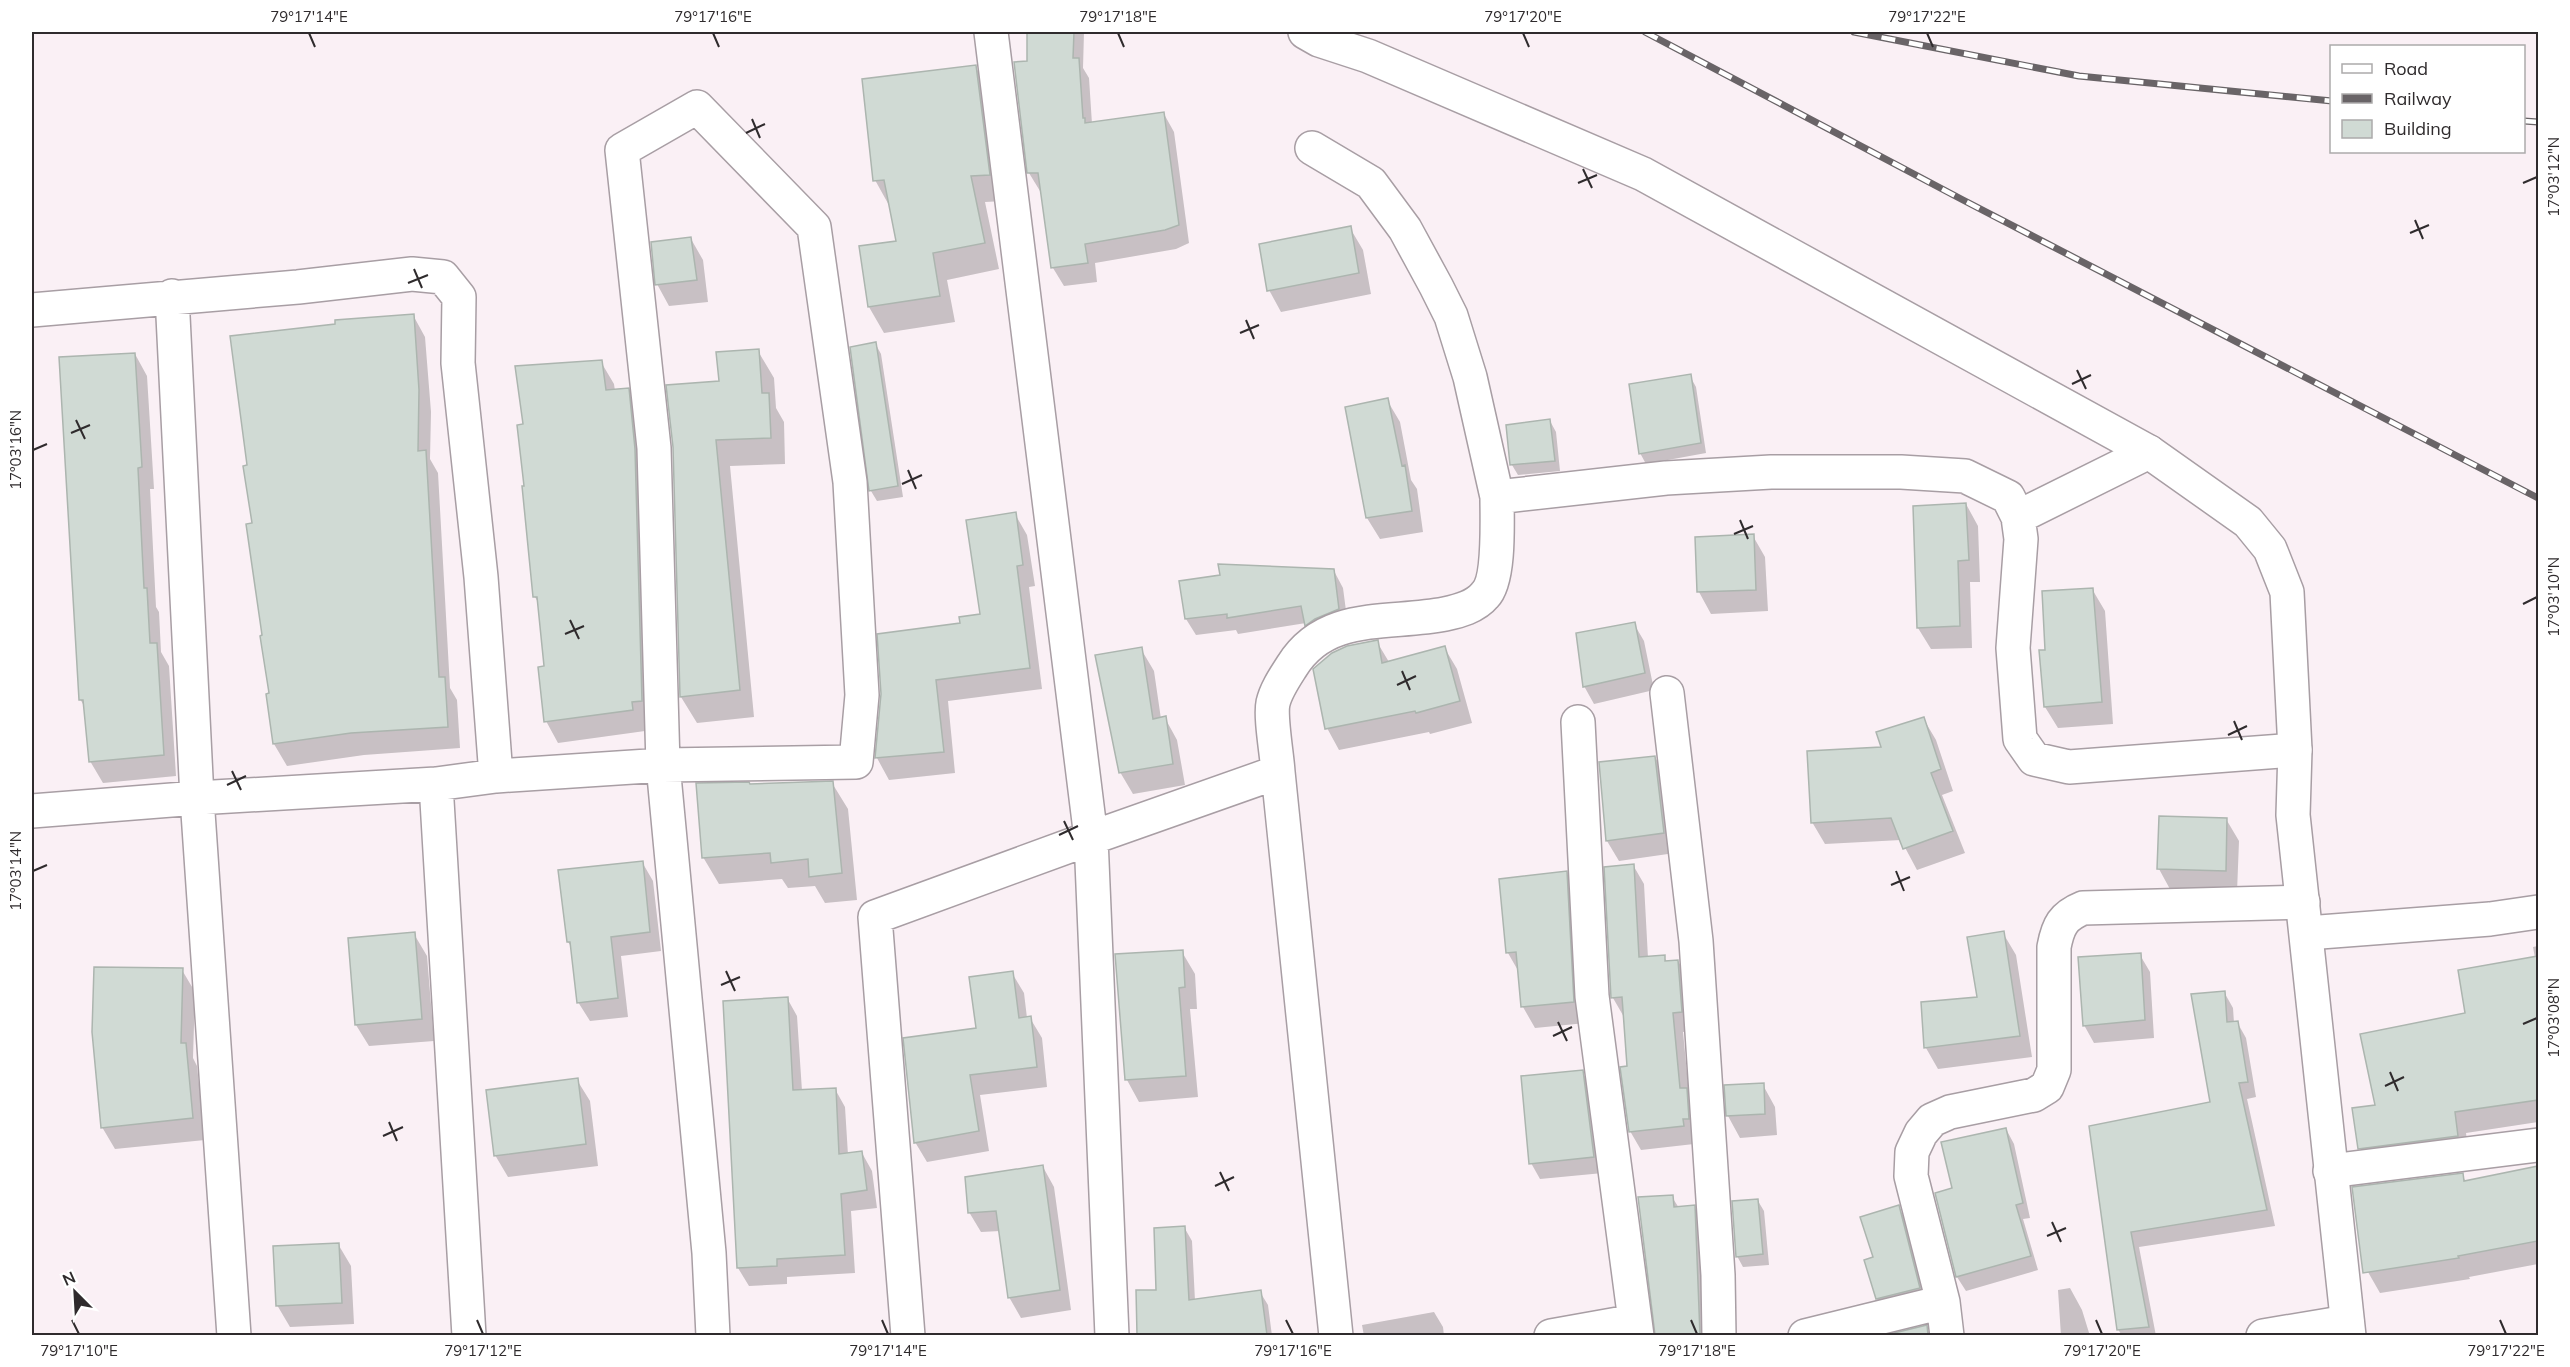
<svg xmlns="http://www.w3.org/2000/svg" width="2570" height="1367" font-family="Mulish,sans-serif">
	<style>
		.shadow { fill: #0003 }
		.building { fill: #d0dad4; stroke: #acb5af; stroke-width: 1.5 }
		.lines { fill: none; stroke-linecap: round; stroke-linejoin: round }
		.street-casing { stroke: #a89ea4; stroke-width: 36 }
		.secondary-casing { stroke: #a89ea4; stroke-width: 36 }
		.street { stroke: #fff; stroke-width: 33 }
		.secondary { stroke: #fff; stroke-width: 33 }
		.rail-casing { stroke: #696467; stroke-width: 7 }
		.rail { stroke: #fff; stroke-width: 4.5; stroke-dasharray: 14; stroke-linecap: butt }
		.ticks { fill: none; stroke: #2f2b2d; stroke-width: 2 }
		.neatline { fill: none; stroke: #2f2b2d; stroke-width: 2 }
		.ticks-label { font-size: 15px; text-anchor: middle; fill: #2f2b2d }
	</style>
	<rect width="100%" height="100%" fill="#faf0f5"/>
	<path class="shadow" d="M1029 32H1084L1083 68 1089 78 1092 124 1164 114 1174 132 1189 243 1176 249 1095 263 1097 282 1064 286 1053 268 1042 191H1040L1029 173Z
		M975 66 991 93 1004 201 985 202 999 269 947 280 955 322 884 333 869 307 897 242 890 207 875 180Z
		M1350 228 1363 250 1371 294 1281 312 1269 290Z
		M691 239 703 260 708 302 669 306 657 284Z
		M413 315 425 337 431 412 430 459 438 473 450 688 457 700 460 748 364 755 287 766 274 744 268 695 271 694 254 524Z
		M875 343 881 354 903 497 877 501 871 491 852 349Z
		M758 351 774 378 776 408 784 422 785 464 730 466 754 717 697 723 681 697 720 382Z
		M135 354 147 376 154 489H150L156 607 159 612 161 652 169 666 176 776 103 783 90 761 86 709 80 699Z
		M601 362 614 384 615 391 628 390 640 412 654 723 644 724 645 731 558 743 546 721V668L539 604 535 597 526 487 524 426Z
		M1690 376 1696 387 1706 453 1646 464 1640 453Z
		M1387 400 1400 422 1411 480 1417 489 1423 532 1380 539 1367 518Z
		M1550 421 1556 432 1560 471 1518 475 1512 465Z
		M1966 504 1978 526 1980 582H1970L1972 648 1931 649 1918 628Z
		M1015 514 1027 535 1035 586 1029 587 1042 689 948 701 955 773 889 780 877 758 882 694 961 624 982 615Z
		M1753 536 1765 557 1768 611 1711 614 1699 592 1697 538Z
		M1334 571 1343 588 1348 626 1315 641 1306 623 1238 634 1236 630 1196 635 1186 619Z
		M2092 589 2105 611 2113 724 2058 728 2045 707Z
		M1634 624 1644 641 1654 690 1594 704 1584 686Z
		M1377 642 1389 662 1444 647 1457 669 1472 723 1430 734 1429 732 1339 750 1327 728Z
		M1141 649 1154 671 1161 719 1165 718 1177 740 1185 785 1133 794 1120 772 1097 656Z
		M1923 718 1936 740 1953 791 1942 795 1965 853 1917 870 1901 840 1825 844 1812 822 1883 748Z
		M1655 757 1666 777 1675 853 1619 861 1607 841 1600 764Z
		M832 783 848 809 857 900 825 903 815 886 788 888 782 879 719 884 703 857 750 786Z
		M2226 819 2239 841 2237 892 2171 891 2159 869Z
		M642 862 653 881 661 951 621 956 628 1017 590 1021 578 1002 573 949 568 942Z
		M1633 865 1644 884 1648 958 1664 957 1667 962 1678 961 1689 980 1692 1031 1683 1032 1689 1094 1697 1108 1694 1144 1641 1150 1630 1131 1624 1017 1613 998 1606 868Z
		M1566 873 1579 894 1586 1023 1535 1028 1523 1007 1520 974 1508 953Z
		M2003 933 2016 955 2032 1057 1938 1069 1926 1048 1978 999Z
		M414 934 427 956 434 1041 369 1046 356 1025Z
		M2538 946V1122L2466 1133 2469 1157 2372 1169 2360 1148 2377 1106 2467 1014 2535 958 2533 947Z
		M1182 952 1195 974 1197 1009H1190L1198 1097 1139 1102 1127 1080 1121 995Z
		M2140 955 2150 972 2154 1038 2094 1043 2084 1025Z
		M182 970 195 992 193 1058 197 1066 205 1140 115 1149 102 1127Z
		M1012 973 1024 993 1027 1018H1030L1042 1038 1047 1087 980 1095 989 1151 927 1162 915 1142 977 1030Z
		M2224 992 2233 1008 2234 1023 2237 1022 2246 1038 2256 1097 2247 1099 2275 1226 2139 1247 2156 1336H2122L2118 1329 2090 1127 2212 1104Z
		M787 998 797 1016 802 1091 835 1089 845 1107 848 1155 862 1153 872 1171 877 1208 851 1211 855 1273 787 1277V1284L749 1286 738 1268 725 1002Z
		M1582 1072 1592 1088 1603 1173 1540 1179 1531 1163Z
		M577 1080 590 1101 598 1166 508 1177 495 1155Z
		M1763 1085 1775 1107 1777 1135 1740 1138 1728 1116Z
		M2006 1129 2014 1144 2030 1218 2023 1219 2038 1270 1966 1291 1957 1277 1937 1194 1954 1189Z
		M1043 1167 1054 1187 1071 1310 1021 1318 1009 1297 1000 1231 981 1232 969 1212Z
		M2538 1167V1264L2469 1277 2470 1279 2380 1293 2368 1272 2462 1175 2466 1182Z
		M1672 1197 1679 1208 1694 1207 1705 1226 1710 1336H1657Z
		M1758 1201 1764 1211 1769 1265 1743 1267 1737 1256Z
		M1898 1207 1908 1223 1929 1305 1887 1316 1877 1299Z
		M1184 1227 1192 1241 1195 1301 1260 1292 1268 1305 1272 1336H1139L1138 1292H1158Z
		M338 1244 351 1266 354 1324 290 1327 277 1305Z
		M2070 1288 2082 1310 2090 1336H2061L2058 1290Z
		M1434 1312 1443 1327 1444 1336H1364L1362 1325Z
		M1926 1327 1931 1336H1892Z"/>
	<path class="building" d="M1027 32H1074L1073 58H1079L1083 118H1085V123L1164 112 1179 225 1165 230 1085 244 1088 263 1051 268 1038 173H1027L1014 62 1027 61Z
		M976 65 990 175 971 176 985 243 933 253 940 296 868 307 859 246 896 241 884 180 873 181 862 79Z
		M1351 226 1359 273 1267 291 1259 244Z
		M691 237 697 280 655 285 651 242Z
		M414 314 419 390 418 451 426 450 439 677H445L448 727 351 733 273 744 266 694 269 693 260 636 262 635 246 524 252 523 243 466 247 465 230 336 335 324V320Z
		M876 342 898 486 869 491 850 347Z
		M759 349 762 393H769L771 438 716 440 740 690 680 697 673 447 666 385 719 381 716 352Z
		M135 353 142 467 138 468 144 588H147L150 643H157L164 755 89 762 83 700H79L59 357Z
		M602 360 606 390 629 388 635 449 642 701 632 702 633 710 544 722 538 667 544 666 537 597H533L522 486H524L517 425 523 424 515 366Z
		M1691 374 1701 443 1639 454 1629 384Z
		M1388 398 1402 466 1405 465 1412 511 1366 518 1345 407Z
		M1550 419 1555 461 1510 465 1506 425Z
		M1966 503 1969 560 1958 561 1960 626 1917 628 1913 506Z
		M1016 512 1023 565 1017 566 1030 668 936 680 944 752 875 758 881 694 877 634 960 623 959 617 980 614 966 520Z
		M1754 534 1756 590 1697 592 1695 537Z
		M1218 564 1334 569 1339 609 1315 619 1305 626 1301 606 1227 618V614L1185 619 1179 581 1220 575Z
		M2093 588 2102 702 2044 707 2039 650H2045L2042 591Z
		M1635 622 1645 673 1583 687 1576 633Z
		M1378 640 1382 663 1445 646 1460 701 1416 713 1415 711 1325 729 1313 669 1332 653 1347 646Z
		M1142 647 1153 719 1166 716 1173 764 1119 773 1095 655Z
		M1924 717 1941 769 1931 773 1953 831 1903 849 1891 818 1811 823 1807 751 1881 747 1876 732Z
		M1655 756 1664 833 1606 841 1599 762Z
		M833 781 842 873 809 877 808 859 771 863 770 853 702 858 696 783 749 782 750 784Z
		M2159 816 2227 818 2226 871 2157 869Z
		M643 861 650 932 611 937 618 998 577 1003 570 942H567L558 870Z
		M1634 864 1639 957 1665 955V961L1678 960 1682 1012 1673 1013 1680 1088H1687L1689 1119H1683L1684 1126 1629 1132 1620 1067 1627 1066 1622 997 1611 998 1604 867Z
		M1567 871 1574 1002 1521 1007 1516 952 1506 953 1499 879Z
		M2004 931 2020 1036 1924 1048 1921 1002 1977 997 1967 937Z
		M415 932 422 1019 355 1025 348 938Z
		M1183 950 1185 987 1179 988 1186 1076 1125 1080 1115 954Z
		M2141 953 2145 1020 2083 1026 2078 957Z
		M2538 956V1100L2455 1112 2458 1136 2358 1149 2352 1108 2375 1105 2360 1034 2465 1013 2458 970Z
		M94 967 183 968 181 1043H186L193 1118 101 1128 92 1032Z
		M1013 971 1019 1018 1031 1016 1037 1067 970 1075 979 1131 914 1143 903 1038 976 1028 969 977Z
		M2225 991 2227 1022 2238 1021 2248 1082 2239 1083 2267 1210 2131 1232 2149 1327 2117 1330 2089 1126 2210 1102 2191 994Z
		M788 997 793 1090 836 1088 839 1154 862 1151 867 1190 841 1194 845 1255 777 1259V1266L737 1268 723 1001Z
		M1583 1070 1594 1157 1529 1164 1521 1076Z
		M578 1078 586 1144 494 1156 486 1090Z
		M1764 1083 1765 1114 1726 1116 1724 1085Z
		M2006 1128 2023 1203 2016 1205 2031 1256 1956 1277 1935 1193 1952 1188 1941 1142Z
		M1043 1165 1060 1290 1008 1298 996 1211 968 1213 965 1177Z
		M2538 1166V1241L2458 1256 2459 1258 2363 1273 2352 1187 2463 1173 2464 1181Z
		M1673 1195 1674 1207 1695 1205 1700 1335H1655L1638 1197Z
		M1758 1199 1763 1254 1736 1257 1732 1201Z
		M1899 1205 1920 1288 1876 1299 1864 1260 1873 1257 1860 1217Z
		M1185 1226 1189 1300 1261 1290 1267 1335H1137L1136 1290H1156L1154 1228Z
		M339 1243 342 1303 276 1306 273 1246Z
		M1927 1325 1928 1335H1886Z"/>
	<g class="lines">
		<defs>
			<path id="street" d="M1312 148 1371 183 1405 229 1436 286 1451 316 1470 377 1497 497 1666 478 1771 472H1901L1965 476 2008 497 2018 517 2021 539 2013 648 2020 739 2034 759 2069 767 2295 750
				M172 296 197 798 234 1336
				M32 310 298 287 412 274 443 277 459 297 458 363 481 577 496 776 436 784 197 798 32 811
				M2018 517 2149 452
				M1667 693 1696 941 1718 1275 1719 1336
				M1578 722 1592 996 1637 1336
				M1278 772C1277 755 1270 717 1273 703 1276 690 1285 677 1292 666 1326 611 1389 625 1445 614 1459 611 1475 607 1485 595 1500 580 1497 519 1497 497
				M496 776 663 765 654 448 622 150 697 107 814 227 850 482 862 695 856 762 663 765 709 1253 713 1336
				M436 784 469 1336
				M2307 933 2490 919 2538 912
				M2330 1171 2538 1145
				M908 1336 875 917 1091 838 991 32
				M1112 1336 1091 838 1278 772 1336 1336
				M1551 1336 1635 1321
				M1805 1336 1943 1302
				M1947 1336 1943 1302 1911 1176 1912 1152 1921 1133 1932 1120 1950 1112 2034 1095 2047 1087 2054 1070V947C2058 926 2063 916 2083 908L2303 902
				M2263 1336 2347 1322"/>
			<path id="secondary" d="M1305 32 1319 40 1368 56 1643 174 2149 452 2248 522 2270 549 2287 592 2295 750 2293 815 2349 1336"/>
		</defs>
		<use href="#street" class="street-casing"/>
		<use href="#secondary" class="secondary-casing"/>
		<use href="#street" class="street"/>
		<use href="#secondary" class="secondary"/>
		<defs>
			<path id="rail" d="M1645 32 1963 200 2538 498
				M1854 32 2079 76 2332 101
				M2524 121 2538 122"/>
		</defs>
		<use href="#rail" class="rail-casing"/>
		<use href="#rail" class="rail"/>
	</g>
	<path class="ticks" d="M309 33 315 47M713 33 719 47M1118 33 1124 47M1523 33 1529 47M1927 33 1933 47M752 119 760 138M746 133 765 124M1583 169 1592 188M1578 183 1597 175M2523 183 2537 177M2415 220 2423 239M2410 233 2429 225M414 269 422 288M408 283 428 275M1246 320 1254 339M1240 333 1259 325M2077 370 2086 389M2072 384 2091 375M76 420 85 439M71 433 90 425M33 450 47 444M908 470 916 489M902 484 922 475M1740 520 1748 539M1734 534 1753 526M2523 604 2537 597M570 620 579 639M565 634 584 626M1402 671 1410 690M1397 685 1416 676M2234 721 2242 740M2228 735 2247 726M232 771 241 790M227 785 246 776M1064 821 1073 840M1059 835 1078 826M33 871 47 865M1896 871 1904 891M1891 885 1910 877M726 971 735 991M721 985 740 977M1558 1022 1567 1041M2523 1024 2537 1018M1553 1036 1572 1027M2390 1072 2398 1091M2385 1086 2404 1077M389 1122 397 1141M383 1136 403 1127M1220 1172 1229 1191M1215 1186 1234 1177M2052 1222 2061 1242M2047 1236 2066 1228M72 1320 79 1334M477 1320 483 1334M882 1320 888 1334M1286 1320 1293 1334M1691 1320 1697 1334M2096 1320 2102 1334M2500 1320 2506 1334"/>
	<rect width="2570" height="1367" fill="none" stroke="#ffffff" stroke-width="66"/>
	<rect x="2330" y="45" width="195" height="108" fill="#ffffff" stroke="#acaaab" stroke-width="1.5"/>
	<rect x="2342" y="64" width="30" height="9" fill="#ffffff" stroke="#acaaab" stroke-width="1.5"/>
	<text x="2384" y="75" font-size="18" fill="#2f2b2d">Road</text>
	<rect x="2342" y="94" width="30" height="9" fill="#696467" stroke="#acaaab" stroke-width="1.5"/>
	<text x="2384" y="105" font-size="18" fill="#2f2b2d">Railway</text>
	<rect x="2342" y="120" width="30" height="18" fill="#d0dad4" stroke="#acaaab" stroke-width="1.5"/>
	<text x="2384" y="135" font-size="18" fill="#2f2b2d">Building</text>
	<g transform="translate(75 1292) rotate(336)" stroke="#ffffff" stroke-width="4.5" paint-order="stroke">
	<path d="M0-4.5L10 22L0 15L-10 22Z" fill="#2f2b2d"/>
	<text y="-9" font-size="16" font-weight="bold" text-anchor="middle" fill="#2f2b2d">N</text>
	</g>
	<rect x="33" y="33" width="2504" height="1301" class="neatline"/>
	<g class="ticks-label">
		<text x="309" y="22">79°17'14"E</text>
		<text x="713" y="22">79°17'16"E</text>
		<text x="1118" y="22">79°17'18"E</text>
		<text x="1523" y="22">79°17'20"E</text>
		<text x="1927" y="22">79°17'22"E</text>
		<text transform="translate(2554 177) rotate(-90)" y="5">17°03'12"N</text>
		<text transform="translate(16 450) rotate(-90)" y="5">17°03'16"N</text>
		<text transform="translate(2554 597) rotate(-90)" y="5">17°03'10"N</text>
		<text transform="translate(16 871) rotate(-90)" y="5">17°03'14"N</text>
		<text transform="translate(2554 1018) rotate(-90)" y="5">17°03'08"N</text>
		<text x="79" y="1356">79°17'10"E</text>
		<text x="483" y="1356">79°17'12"E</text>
		<text x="888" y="1356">79°17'14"E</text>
		<text x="1293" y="1356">79°17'16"E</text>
		<text x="1697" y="1356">79°17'18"E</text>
		<text x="2102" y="1356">79°17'20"E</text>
		<text x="2506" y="1356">79°17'22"E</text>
	</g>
</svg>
